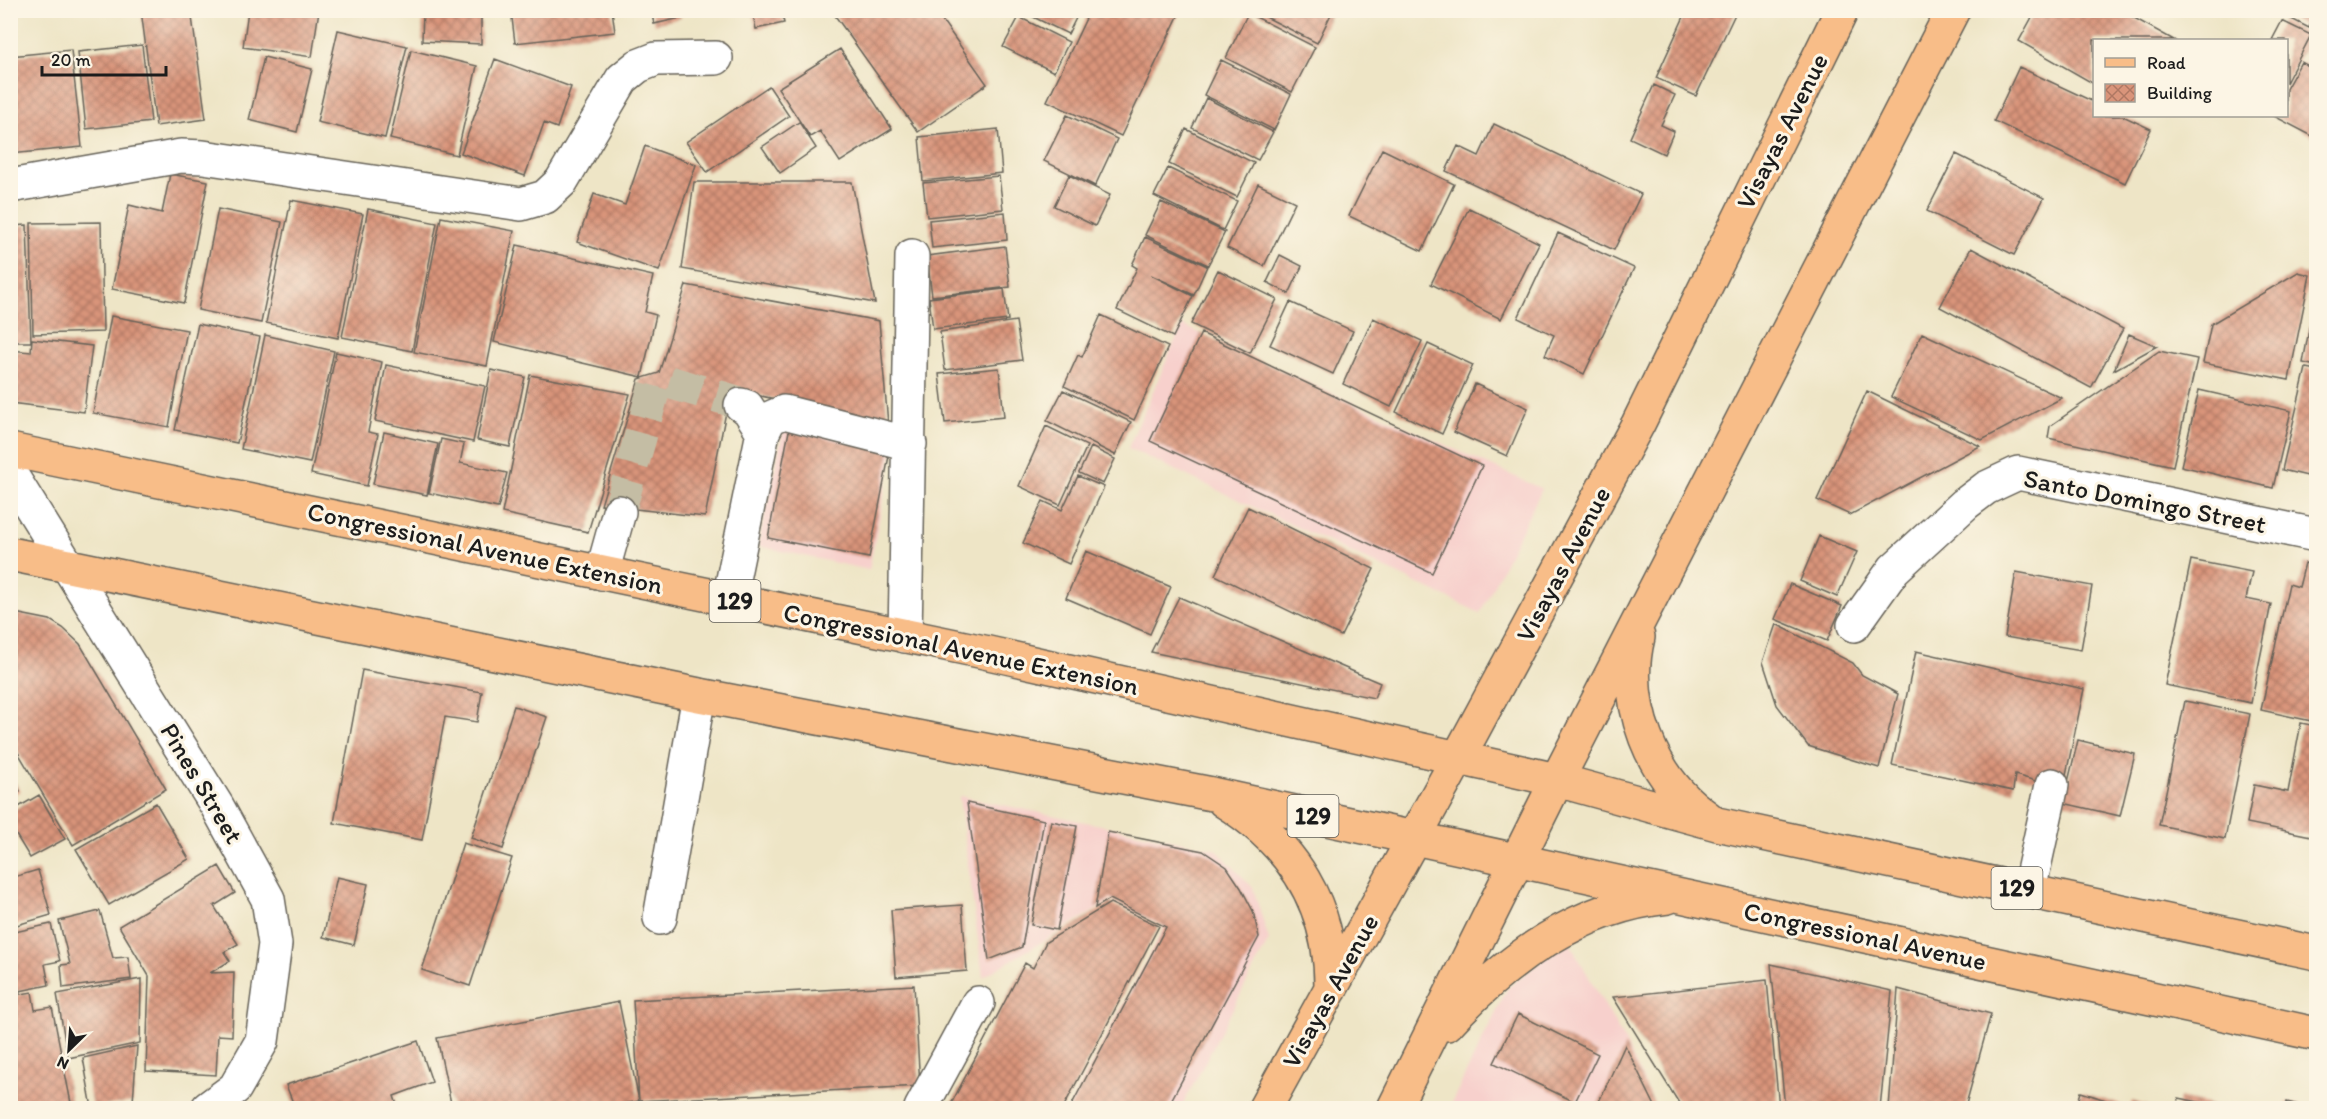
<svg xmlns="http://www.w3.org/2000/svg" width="2327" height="1119" font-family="Itim,sans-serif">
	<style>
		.built { fill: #f7d0cc }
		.building { fill: url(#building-cross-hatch) }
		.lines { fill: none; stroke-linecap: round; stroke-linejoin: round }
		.minor-tunnel { stroke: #c4bda4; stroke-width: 33; stroke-dasharray: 33 16; stroke-linecap: butt }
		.minor-casing { stroke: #666258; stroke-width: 36 }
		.major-casing { stroke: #666258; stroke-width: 36 }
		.minor { stroke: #fff; stroke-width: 33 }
		.major { stroke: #f8bd88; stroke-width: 33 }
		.labels { text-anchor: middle; stroke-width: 6; stroke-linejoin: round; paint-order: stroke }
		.shield { fill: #fcf5e5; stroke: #5f5d58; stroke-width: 1.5 }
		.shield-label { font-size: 24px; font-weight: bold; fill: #1c1c1c }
		.street-label { font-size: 26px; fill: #1c1c1c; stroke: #fcf5e5 }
	</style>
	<defs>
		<pattern id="building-cross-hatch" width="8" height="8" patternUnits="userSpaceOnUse" patternTransform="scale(1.5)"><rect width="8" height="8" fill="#d9947a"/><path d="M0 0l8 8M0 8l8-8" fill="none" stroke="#af7863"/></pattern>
	</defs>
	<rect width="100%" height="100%" fill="#fcf5e5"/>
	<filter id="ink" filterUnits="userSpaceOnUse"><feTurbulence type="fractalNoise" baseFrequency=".0167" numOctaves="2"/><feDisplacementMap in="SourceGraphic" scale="12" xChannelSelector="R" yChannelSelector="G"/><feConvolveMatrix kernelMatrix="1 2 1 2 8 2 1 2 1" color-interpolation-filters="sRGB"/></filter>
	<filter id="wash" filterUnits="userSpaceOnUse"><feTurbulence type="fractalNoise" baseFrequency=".008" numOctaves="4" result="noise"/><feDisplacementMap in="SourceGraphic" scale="24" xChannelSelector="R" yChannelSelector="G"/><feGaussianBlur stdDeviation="1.35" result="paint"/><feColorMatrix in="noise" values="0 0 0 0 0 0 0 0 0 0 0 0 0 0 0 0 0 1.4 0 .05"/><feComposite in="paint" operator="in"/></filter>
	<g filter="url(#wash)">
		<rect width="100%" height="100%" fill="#eee5c6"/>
		<path class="built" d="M1182 325 1542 489 1480 613 1128 448Z
			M785 422 894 445 869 570 758 546Z
			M959 796 1216 849 1253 888 1269 940 1181 1108H1068L1164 927 1111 901 983 977Z
			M1570 943 1627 1045 1656 1108H1449L1507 989 1553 951Z"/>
		<g id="blocks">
			<path class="building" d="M141 10H191L206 119 156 126Z
				M248 10H319L312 57 243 47Z
				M423 10H481V44L422 41Z
				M511 10H612L615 32 515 43Z
				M651 10H679L681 18 654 24Z
				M752 10H781L784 23 756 29Z
				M831 10H935L987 84 918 132Z
				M1019 10H1080L1068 34Z
				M1090 10H1181L1121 136 1047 101Z
				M1252 10H1333L1317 43Z
				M1687 10 1736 12 1696 96 1656 78Z
				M2036 10H2120L2174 40H2094V84L2019 41Z
				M2274 10H2316V12L2309 28Z
				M1248 13 1315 47 1292 92 1226 58Z
				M1019 17 1069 42 1054 72 1003 47Z
				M2282 21 2311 35 2286 83V40H2272Z
				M338 30 407 46 385 138 317 122Z
				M142 45 151 122 86 129 78 52Z
				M840 49 892 129 840 162 820 131 810 137 778 88Z
				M71 50 82 147 10 154V56Z
				M411 50 477 66 457 155 390 139Z
				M264 57 312 69 297 132 249 120Z
				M495 59 571 87 557 128 544 123 525 176 461 153Z
				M1221 60 1291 94 1274 130 1204 95Z
				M2301 62 2316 70V138L2274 116H2286V89Z
				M2019 67 2094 102V116H2123L2151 129 2125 183 1994 121Z
				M1654 85 1675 95 1661 125 1674 131 1664 154 1630 138Z
				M769 86 789 116 707 172 686 142Z
				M1206 98 1273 132 1258 160 1192 128Z
				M1067 115 1117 139 1095 186 1044 161Z
				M799 122 816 148 780 173 762 147Z
				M1494 124 1641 194 1614 250 1446 171 1458 146 1479 156Z
				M998 129 1002 173 923 181 919 137Z
				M1186 129 1254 163 1237 197 1169 164Z
				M645 146 696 165 659 271 577 242 594 194 625 205Z
				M1382 149 1454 184 1422 251 1349 216Z
				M1956 154 2044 198 2014 255 1927 211Z
				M1168 168 1237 201 1223 230 1154 196Z
				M170 174 208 181 184 303 112 289 129 205 162 213Z
				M1069 175 1110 195 1095 226 1054 206Z
				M999 176 1003 209 927 217 923 183Z
				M694 182H852L875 303 682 269Z
				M1258 184 1295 202 1264 266 1227 248Z
				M291 200 363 214 338 338 266 323Z
				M1161 202 1225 232 1208 265 1145 235Z
				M1469 208 1539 243 1501 319 1431 284Z
				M218 209 282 222 261 323 198 310Z
				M368 209 437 223 412 351 342 337Z
				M1005 212 1007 240 932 248 929 220Z
				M441 217 514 231 487 366 414 352Z
				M101 222 103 332 33 334 31 223Z
				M27 225 31 342H10V226Z
				M1558 233 1634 268 1584 374 1545 355 1554 335 1518 318Z
				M1145 237 1207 266 1194 295 1151 275 1193 296 1173 337 1117 310 1137 268 1132 265Z
				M517 245 653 276 645 312 656 315 642 377 494 342Z
				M1005 246 1010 287 932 296 927 256Z
				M1971 248 2123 329 2091 388 1940 307Z
				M1280 255 1302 266 1289 294 1267 282Z
				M1218 270 1277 299 1250 353 1191 324Z
				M2298 272 2310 275 2289 380 2203 363 2211 324Z
				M686 285 879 321 888 424 725 388 729 397 705 517 601 505 639 379 659 373Z
				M1004 289 1008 320 933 329 929 298Z
				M2315 296H2316V366L2303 363Z
				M1290 302 1353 331 1333 374 1270 345Z
				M1101 315 1168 347 1134 420 1064 386 1078 355 1082 357Z
				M111 316 187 330 169 427 93 413Z
				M1373 318 1422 341 1391 407 1343 384Z
				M1016 321 1022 360 945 370 940 332Z
				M198 324 260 337 237 443 175 430Z
				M1201 333 1482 466 1432 573 1150 441Z
				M1922 333 2062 398 1982 440 1891 397Z
				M2129 334 2157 346 2114 370Z
				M265 335 334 351 310 463 241 449Z
				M32 339 92 346 84 412 10 403V350L31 352Z
				M1428 344 1473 365 1442 434 1396 412Z
				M2159 351 2197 359 2173 466 2048 438 2050 426Z
				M336 352 382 362 368 432 378 434 367 486 311 474Z
				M386 365 485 386 473 442 375 421Z
				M999 368 1004 417 945 423 939 374Z
				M2306 368 2316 370V478L2282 470Z
				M491 370 525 377 510 447 477 440Z
				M530 375 630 394 588 532 502 513Z
				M1475 384 1528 408 1507 456 1454 432Z
				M1063 390 1131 422 1115 455 1047 421Z
				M2199 390 2291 411 2273 488 2181 466Z
				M1867 391 1980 446 1850 515 1817 500Z
				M1046 426 1087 446 1060 505 1019 486Z
				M789 431 890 451 869 558 768 538Z
				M384 432 438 444 427 495 373 484Z
				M441 439 464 444 460 463 507 473 498 508 429 493Z
				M1091 447 1115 459 1103 484 1079 473Z
				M1078 476 1104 487 1069 564 1023 543 1043 501 1062 510Z
				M1248 507 1374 569 1341 636 1215 575Z
				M1819 536 1857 552 1837 597 1800 581Z
				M1086 551 1171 587 1150 634 1066 598Z
				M2191 560 2252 572 2246 599 2271 604 2251 703 2165 685Z
				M2305 563 2316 565V722L2261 710 2289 584 2299 587Z
				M2016 572 2092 586 2081 650 2005 637Z
				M1790 584 1842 606 1827 641 1775 619Z
				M1179 597 1380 683 1374 698 1151 652Z
				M10 612 50 620 63 628 80 644 166 789 73 845 10 739Z
				M1776 624 1853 663 1862 675 1898 694 1879 768 1808 746 1777 705 1763 662Z
				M1916 651 2084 689 2063 789 2015 775 2013 791 1892 765Z
				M362 670 482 692 477 722 445 717 422 840 334 823Z
				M2185 701 2250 714 2225 839 2159 825Z
				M514 706 547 717 503 849 471 838Z
				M2301 723 2316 726V837L2247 823 2254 785 2288 792Z
				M2078 740 2135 754 2120 816 2063 803Z
				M10 774 20 791 10 796Z
				M39 795 65 839 30 858 10 825V812Z
				M156 803 189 859 109 905 76 849Z
				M967 803 1044 820 1022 947 989 960Z
				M1051 821 1077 826 1057 930 1031 925Z
				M1108 832 1203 851 1227 867 1241 888 1253 911 1259 937 1167 1108H1070L1166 927 1110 899 1095 908Z
				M463 843 512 858 470 986 422 970Z
				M219 866 235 893 214 906 238 944 224 952 230 961 210 973 234 972 232 1036 218 1035 216 1075 146 1071 149 976 119 926Z
				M38 870 51 915 10 927V878Z
				M337 877 368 884 354 945 323 937Z
				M1110 903 1159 926 1063 1108H949L1025 963 1033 968 1046 942Z
				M962 905 967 971 896 977 891 910Z
				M100 911 113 958 128 957 131 979 63 988 61 965 70 964 59 921Z
				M51 924 60 961 45 964 49 985 10 993V933Z
				M1771 964 1892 991 1880 1108H1785Z
				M141 979 140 1043 68 1058 57 994Z
				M1767 980 1779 1108H1682L1613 997Z
				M914 985 920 1086 639 1101 602 1108H452L437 1038 619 1002 639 1101 633 1000Z
				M1898 989 1991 1014 1965 1108H1889Z
				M32 992 35 1010 52 1007 72 1108H10V996Z
				M1518 1014 1598 1054 1575 1102 1494 1063Z
				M418 1041 432 1082 394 1096 398 1108H295L286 1085Z
				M1625 1045 1656 1108H1596Z
				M137 1046 133 1102 92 1108 83 1058Z
				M2081 1092 2124 1106 2123 1108H2076Z
				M2179 1098 2223 1107V1108H2177Z
				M2132 1101 2155 1108H2130Z
				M2287 1102 2310 1108H2286Z"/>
		</g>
	</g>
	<g filter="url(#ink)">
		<use href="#blocks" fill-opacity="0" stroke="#666258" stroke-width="1.5"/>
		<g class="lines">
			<path class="minor-tunnel" d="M619 512 655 385 665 381 734 401 741 405"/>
			<defs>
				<path id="minor" d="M10 186 181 156 203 157 521 204 545 197 561 182 622 79 638 66 656 59 716 58
					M741 405 747 407 763 432
					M10 473 217 806 268 899 275 944 262 1041 235 1088 208 1108
					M602 573 619 512
					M729 599 763 432 770 418 784 412 910 444
					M1854 625 1894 569 1965 504 1986 488 2018 473 2316 535
					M905 636 912 256
					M2029 890 2052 785
					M660 918 699 695
					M921 1108 978 1003"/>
				<path id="major" d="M10 450 984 652 1557 780 1717 824 2316 953
					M10 554 699 695 1212 794 2316 1034
					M1638 637C1622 704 1651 779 1708 818
					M1224 801C1293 844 1332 906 1331 989
					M1447 1024C1505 960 1580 906 1668 897
					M1265 1108 1458 758 1638 424 1842 10
					M1394 1108 1557 780 1953 10"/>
			</defs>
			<use href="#minor" class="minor-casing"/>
			<use href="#major" class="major-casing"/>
			<use href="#minor" class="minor"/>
			<use href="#major" class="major"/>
		</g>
	</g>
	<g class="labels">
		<g class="shield">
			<rect x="709.5" y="580" width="51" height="42" rx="4.5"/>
			<rect x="1287.5" y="795" width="51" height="42" rx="4.5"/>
			<rect x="1991.5" y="867" width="51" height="42" rx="4.5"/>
		</g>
		<g class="shield-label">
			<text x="735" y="609">129</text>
			<text x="1313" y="824">129</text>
			<text x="2017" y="896">129</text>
		</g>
		<g class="street-label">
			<text transform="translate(1782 131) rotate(-63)" y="9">Visayas Avenue</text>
			<text transform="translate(2145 501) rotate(11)" y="9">Santo Domingo Street</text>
			<text transform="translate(485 548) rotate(12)" y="9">Congressional Avenue Extension</text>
			<text transform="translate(1563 564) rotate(-62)" y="9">Visayas Avenue</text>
			<text transform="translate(961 649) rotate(12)" y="9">Congressional Avenue Extension</text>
			<text transform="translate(202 783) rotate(59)" y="9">Pines Street</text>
			<text transform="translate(1865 936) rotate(12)" y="9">Congressional Avenue</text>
			<text transform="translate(1330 991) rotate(-61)" y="9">Visayas Avenue</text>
		</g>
	</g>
	<rect width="2327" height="1119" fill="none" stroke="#fcf5e5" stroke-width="36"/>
	<rect x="2093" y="39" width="195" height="78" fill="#fcf5e5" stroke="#a29e95" stroke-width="1.5"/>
	<rect x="2105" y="58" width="30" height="9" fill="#f8bd88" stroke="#a29e95" stroke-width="1.5"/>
	<text x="2147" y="69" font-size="18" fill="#1c1c1c">Road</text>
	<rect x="2105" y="84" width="30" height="18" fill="url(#building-cross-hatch)" stroke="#a29e95" stroke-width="1.5"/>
	<text x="2147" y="99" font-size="18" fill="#1c1c1c">Building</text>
	<g transform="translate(69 1050) rotate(205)" stroke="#fcf5e5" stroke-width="4.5" paint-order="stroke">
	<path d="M0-4.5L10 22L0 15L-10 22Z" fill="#1c1c1c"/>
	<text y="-9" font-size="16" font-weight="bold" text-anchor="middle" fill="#1c1c1c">N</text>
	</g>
	<path d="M42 66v9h124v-9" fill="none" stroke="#1c1c1c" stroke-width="3"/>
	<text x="51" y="66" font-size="18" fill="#1c1c1c" stroke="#fcf5e5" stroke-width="4.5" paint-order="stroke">20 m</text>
</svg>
